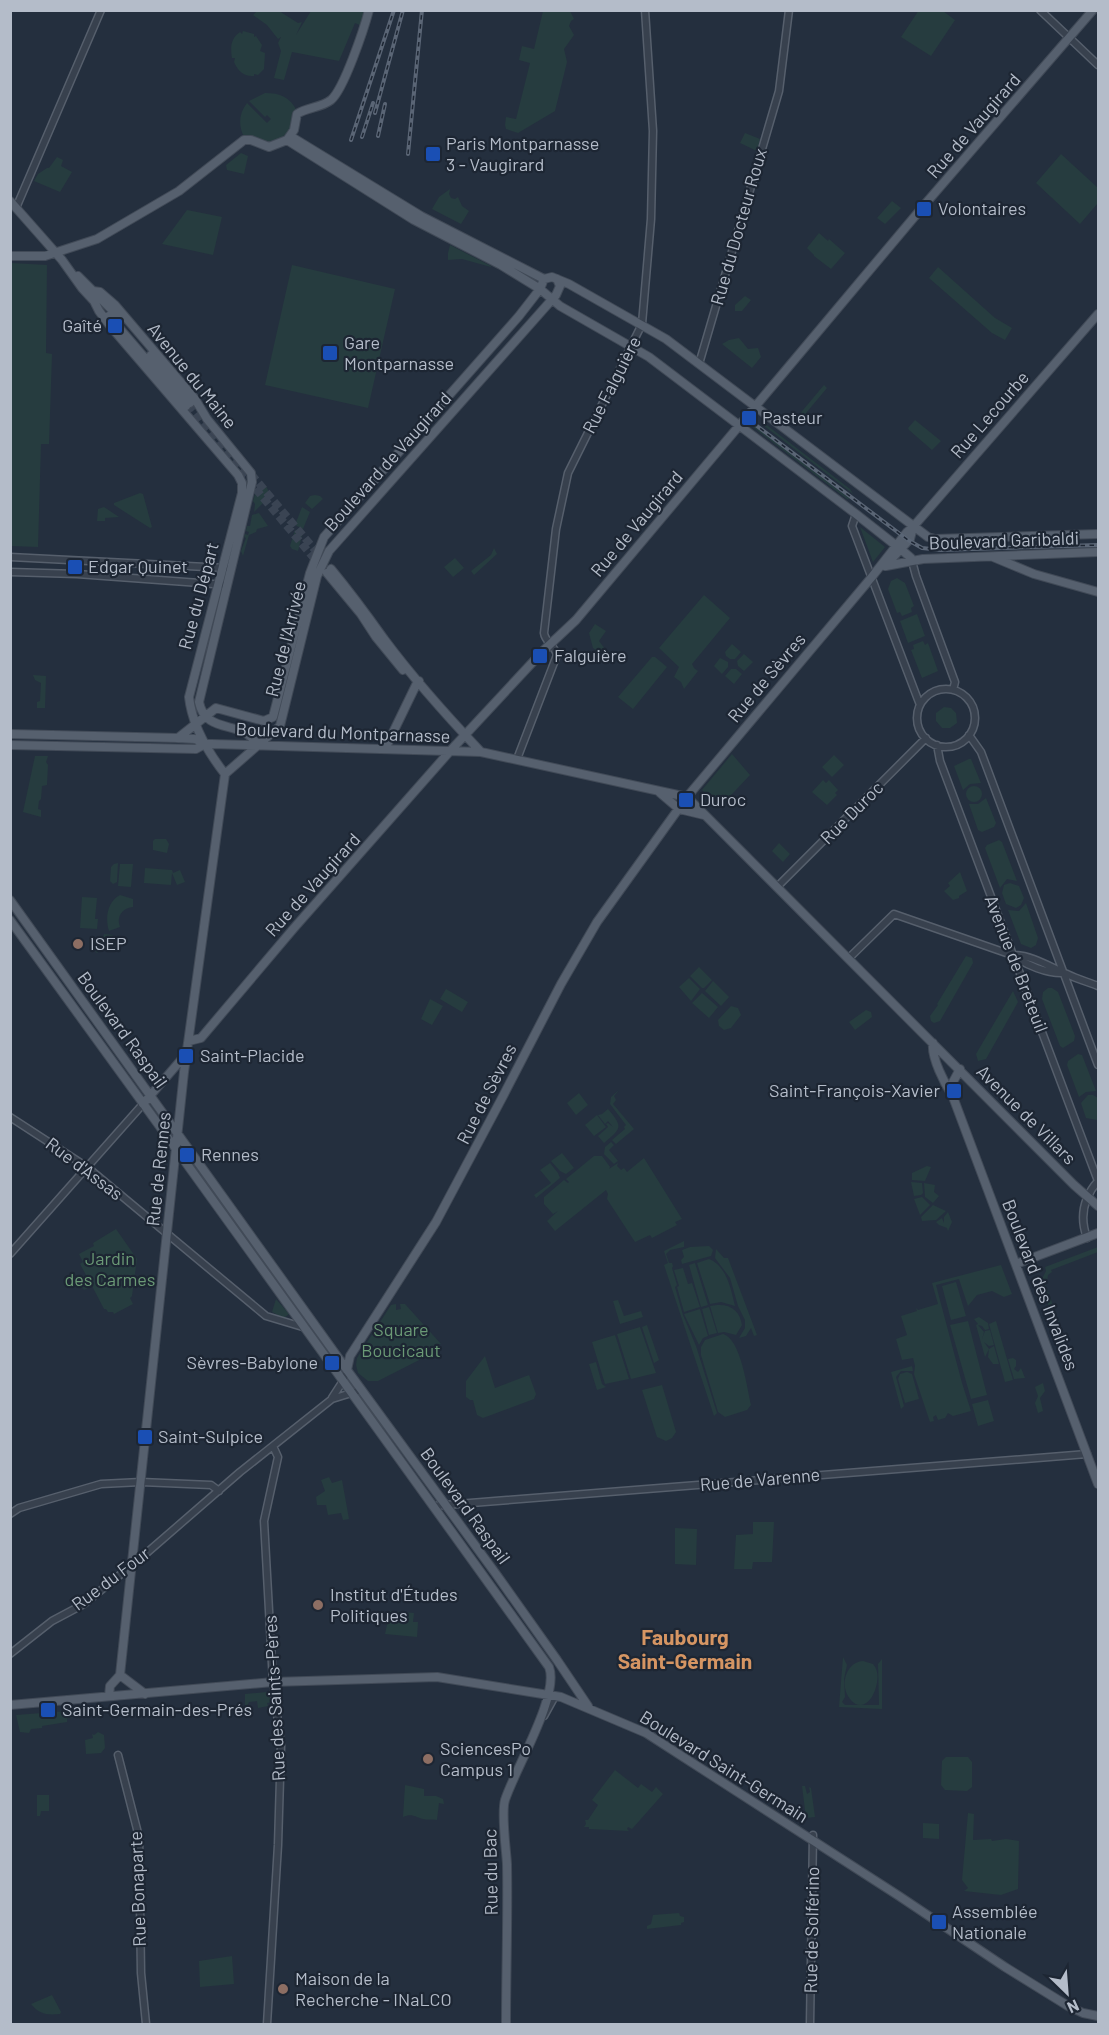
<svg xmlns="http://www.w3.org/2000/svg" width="1109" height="2035" font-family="Barlow,sans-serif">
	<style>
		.green { fill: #263c3f }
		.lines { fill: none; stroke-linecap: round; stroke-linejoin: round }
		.major-tunnel { stroke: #3a4453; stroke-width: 8; stroke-dasharray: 8 4; stroke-linecap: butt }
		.minor-casing { stroke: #565f6c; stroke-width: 9 }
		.major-casing { stroke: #414a57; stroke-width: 10 }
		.minor { stroke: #38414e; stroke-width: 6 }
		.major { stroke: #56606e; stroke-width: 8 }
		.rail-casing { stroke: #5a6575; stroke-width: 4 }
		.rail { stroke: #1d2633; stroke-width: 1.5; stroke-dasharray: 4.5; stroke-linecap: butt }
		.transit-dot { fill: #1a4fb4; stroke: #1d2633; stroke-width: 2 }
		.education-dot { fill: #8d6e63; stroke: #1d2633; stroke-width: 2 }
		.labels { text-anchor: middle; stroke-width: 4.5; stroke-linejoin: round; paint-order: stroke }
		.street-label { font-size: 18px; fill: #b4bcc9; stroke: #1d2633 }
		.poi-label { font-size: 18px; fill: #b4bcc9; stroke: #1d2633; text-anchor: start }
		.park-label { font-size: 18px; fill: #6b9a76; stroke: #1d2633 }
		.quarter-label { font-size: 21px; font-weight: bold; fill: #d59563; stroke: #1d2633 }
	</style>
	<rect width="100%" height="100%" fill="#242f3e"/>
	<path class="green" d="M919 10 943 11 955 20 931 56 901 37Z
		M257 11H279L298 23 302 22 296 35 311 11H370L365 27 355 23 339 61 292 52 284 80 274 78 281 51 278 43 281 37 278 39 267 25 253 15Z
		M543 11H570L574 19 571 21 569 26 574 35 564 49 567 62 555 111 518 133 506 129 505 125 506 117 516 119 530 63 519 60 522 46 534 49Z
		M243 31 254 34V37L256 36 262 45 260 51 265 53 264 69 258 75 254 74V76C244 77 238 71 234 62L235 58H232C230 47 231 38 240 32L242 34Z
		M265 93C280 93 290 97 297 111 293 125 290 134 276 141 272 142 271 144 267 143 258 142 253 134 244 137 238 125 239 113 247 103L267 123 271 119 267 115 265 117 249 101Z
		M745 133 760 139 757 151 740 143Z
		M241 153 248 156 244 174 227 170 226 165Z
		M1061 154 1098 188V203L1080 224 1036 183Z
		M57 157 63 160 61 166 72 172 60 192 34 181 38 174 47 168H49Z
		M450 189 449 194 451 198 455 199 458 197 462 206 469 211 461 224 432 209 439 197Z
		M892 201 901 208 885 224 877 218Z
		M187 210 222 217 213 255 162 244Z
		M819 233 828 241 829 239 845 253 831 269 814 256V255L807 248Z
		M450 245 491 266V267L462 259 448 260V253Z
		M11 263 47 265 46 353 52 354 49 444H41L38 547 11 546Z
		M292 265 395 289 368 408 265 385Z
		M938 267 995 318 1012 328 1005 340 992 333 929 278Z
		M745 296 751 300 742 311H735V305Z
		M739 338 748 349 758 348 761 357 752 368 722 344 729 340Z
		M824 385 827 388 801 419 798 416Z
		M915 420 941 441 932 450 909 430 908 428Z
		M764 423 850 489 853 494 763 425Z
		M752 424 850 499H847L753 427Z
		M266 486 269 492 266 493 263 503 254 512 255 504 253 501 256 491Z
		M140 493 143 494 152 527 150 528 114 505V503Z
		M315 495 320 496 323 499 312 509 305 503 310 496Z
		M104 507 119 517 105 518V521H97L98 509Z
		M302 507 310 512 303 529 295 525Z
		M259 513 268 526 257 529 256 532 249 535 243 556 241 551 246 538 244 537 245 534 248 535 249 532 246 531 247 526H250L252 515Z
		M860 527 885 547 873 562Z
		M295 530 303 532 298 551 292 549 290 546Z
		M494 548 497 554 474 575 471 571 491 555Z
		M455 558 464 568 453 577 444 567Z
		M897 578 905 583 914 606 911 608 912 612 902 616 900 612 897 613 888 589 891 581Z
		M704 595 730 618 692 664 694 668 698 671 684 689 681 682 674 677 679 667 659 648Z
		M917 614 925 636 908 643 900 621Z
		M595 624 606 631 599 641 605 649 600 653 593 648 589 633Z
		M923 641 925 645 928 643 938 671 922 678 911 650 914 649 913 645Z
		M732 644 741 652 735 659H730L726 656 725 652Z
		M744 654 753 662 744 671 738 666 737 661Z
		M652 657H655L667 667 633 709 618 697Z
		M720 658 728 662V667L722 674 714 666Z
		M731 669H736L742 674 734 684 725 676Z
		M33 675 46 676 45 708H37V702L40 701 41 683 35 680Z
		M944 707 951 708 956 713 957 723 950 728H942L936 721V713Z
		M732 754 750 775 719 808 702 790Z
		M834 755 844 765 832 777 822 767Z
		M35 756H48L46 762 48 765 47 785 42 786 41 799 39 801 38 809 41 810V817L23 812Z
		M969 759H971L981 783 970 784 963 790 954 766Z
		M823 780 826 783 829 780 838 790 835 793 837 795 827 805 812 792Z
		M966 794a8 8 0 1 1 16 0a8 8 0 1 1-16 0Z
		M986 798 996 823 994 827 982 832 978 830 969 804H978Z
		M155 839H166L169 844 167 853 153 850V841Z
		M999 840 1002 842 1017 881 1007 879 1000 888 985 848 987 845Z
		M779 843 790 854 783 862 772 851Z
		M118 863 117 882 113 884 110 881 111 867 114 864Z
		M120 864H133L131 887 118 886Z
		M145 868 172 870 173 873 180 870 185 882 177 885 172 873 171 885 144 883Z
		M960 872 967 891 959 896V898L953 900 944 891 950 886 948 883Z
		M1010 883 1019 886 1024 898 1021 905 1016 908 1006 904 1002 893 1004 885Z
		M120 895 133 899V907C122 908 116 917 120 927L109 931C105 918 107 902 120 895Z
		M82 897 97 898 95 919H98L97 929 80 928Z
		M1026 903 1038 938 1036 945 1031 948 1021 944 1008 910 1019 911Z
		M104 934 113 935 102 945 103 948 97 953 89 945 91 944 92 938H103Z
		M966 956 972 958 973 963 940 1021 934 1023 931 1021 930 1016 938 1005 937 1004Z
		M699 967 712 980 704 988H702L690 976Z
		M689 978 700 989 691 1001 679 987Z
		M713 981 729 997 721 1006 705 991Z
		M1048 988H1052L1058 992 1075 1036 1074 1041 1063 1048 1060 1046 1042 999 1043 992Z
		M446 989 468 1002 462 1012 440 999Z
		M1013 991 1018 1002 986 1059 978 1061 976 1054Z
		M702 993 718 1007 709 1018 692 1003Z
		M430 999 443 1006 432 1025 421 1019Z
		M731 1006 738 1008 741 1015 731 1028 724 1030 719 1026 718 1020Z
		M866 1010 871 1012 872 1017 855 1030 849 1022Z
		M1078 1054 1082 1055 1096 1091 1086 1092 1079 1097 1067 1065 1068 1061Z
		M619 1090 614 1096 616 1100 613 1104 634 1129 616 1144 612 1140 625 1129 624 1127 626 1125 610 1104 611 1097Z
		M579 1093 588 1105 576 1115 567 1103Z
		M1088 1095H1093L1098 1098 1097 1120 1086 1118 1081 1103Z
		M608 1109C623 1127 622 1128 604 1143L598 1136 608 1127 606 1124 608 1123 613 1127 608 1121 605 1124 598 1115 602 1114Z
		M597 1115 606 1127 594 1136 585 1125Z
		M611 1142 614 1145 609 1150 618 1161 614 1164 604 1154 605 1147Z
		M562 1153 574 1168 566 1174 560 1171 551 1161Z
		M594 1156H602L610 1167 609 1169 618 1163 617 1166 621 1170 624 1168 627 1172 644 1158 682 1219 675 1222 677 1225 652 1238 650 1235 635 1242 607 1199 608 1194 606 1190 555 1231 547 1221 558 1211 553 1214 544 1204V1197L564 1180 568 1183 569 1182 566 1179Z
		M550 1163 558 1173 560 1178 536 1198 534 1195 551 1183 540 1170Z
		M927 1166 931 1167 925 1181 912 1180V1173Z
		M911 1182 922 1183 923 1193 921 1195 914 1196Z
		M924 1183 935 1185 934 1192 939 1196 933 1203 925 1197Z
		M922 1197 930 1205 920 1215 914 1199Z
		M933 1205 946 1211 936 1220 922 1221 921 1217Z
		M948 1212 952 1222 948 1231 947 1228 939 1225 936 1222 942 1218 944 1223V1217Z
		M116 1229 137 1259 132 1296 130 1298 133 1304 114 1314 113 1312H108L106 1309H104L92 1286 84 1290 78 1283 79 1282 78 1279 86 1275 80 1264 83 1262 79 1254 94 1246 93 1243Z
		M684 1241V1247L670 1250 666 1254 669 1263H672L673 1266 672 1268 677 1285 675 1287 683 1315 696 1346 717 1413 714 1416 664 1265 668 1263 664 1251Z
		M709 1246 713 1250 711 1256 682 1264 681 1260 684 1257 682 1250 690 1247Z
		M1098 1247V1252L1051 1270 1052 1272 1048 1275 1047 1282 1045 1283 1059 1322 1055 1323 1039 1280 1042 1279 1046 1271 1045 1267Z
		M716 1249 724 1258H728L757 1335 754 1336 751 1328 746 1336 739 1338 745 1328V1320L738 1306 730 1278 715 1258Z
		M709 1259C727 1266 731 1290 735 1306L721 1302 710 1304 697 1263Z
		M695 1263 708 1305 701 1307 689 1265Z
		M1001 1265 1012 1294 1004 1297 992 1291 977 1295 968 1306 959 1279 936 1285 962 1383 971 1411 953 1416 948 1413 945 1418 938 1420 936 1415 933 1417 934 1421 930 1422 914 1374 915 1366 913 1358 902 1360 896 1339 907 1335 901 1316 917 1311 916 1308 918 1310 938 1304 932 1283Z
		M683 1268 688 1284 692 1283 700 1307 684 1312 677 1287 679 1286 674 1270Z
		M956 1282 966 1316 951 1320 942 1286Z
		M276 1299 289 1314 284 1318 272 1312Z
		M618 1300 624 1316 641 1311 643 1317 620 1324 613 1301Z
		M396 1304V1310L401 1309 400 1304H405L441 1344 434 1345 429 1355 378 1381H368L358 1373 356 1365 357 1358 391 1305Z
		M717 1305C731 1304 740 1311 742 1325L736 1335 724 1332 718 1333 710 1306Z
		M709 1307 717 1333 709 1335 702 1309Z
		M700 1309 708 1336 703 1338 699 1345 684 1314Z
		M979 1317 988 1323 989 1329 985 1330 982 1326 978 1325 984 1332 982 1339 985 1331 990 1330 994 1345 989 1346 984 1342 989 1349 994 1346 999 1364H993L988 1357 989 1349 985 1357 976 1325 978 1324 974 1319Z
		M968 1321 987 1395 971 1399 950 1325Z
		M996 1321 1013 1380 1005 1382 989 1324Z
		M647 1325 659 1360 654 1363 642 1327Z
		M640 1327 656 1373 631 1379 617 1334Z
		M723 1334C741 1339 747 1388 751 1405L747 1410 725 1417 718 1412 701 1355V1347L705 1340Z
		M615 1335 629 1379 605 1384 592 1342Z
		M485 1356 495 1388 529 1375 536 1394 534 1399 483 1418 477 1415 473 1400H470L466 1397V1381Z
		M1013 1358 1016 1360V1366L1014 1369 1018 1372 1021 1368 1025 1378 1014 1379 1008 1359Z
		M596 1362 602 1384 606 1387 597 1390 589 1364Z
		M912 1366 913 1371H901L896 1377 904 1406 901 1409 891 1372Z
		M907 1372 912 1374 919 1399 905 1403 898 1379 900 1374Z
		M1043 1383 1045 1391 1040 1398 1043 1411 1038 1413 1035 1403 1038 1396 1035 1387Z
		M662 1385 676 1432 672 1438 666 1441 657 1437 642 1390Z
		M988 1400 994 1421 978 1426 972 1404Z
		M329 1477 332 1483 342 1480 349 1519 343 1520 341 1513 328 1515 326 1505H317L316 1497 325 1491 321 1480Z
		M753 1522H774L772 1562H753L752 1569H734L736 1535 753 1534Z
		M675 1528 697 1529 696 1565 675 1564Z
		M390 1611 414 1613 413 1622H418L417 1637 385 1634Z
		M843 1657 847 1665 844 1679 845 1697 842 1702 845 1705H879L878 1664 882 1659V1709L839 1707Z
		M863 1661 873 1664C879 1671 878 1679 876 1687 873 1700 861 1713 850 1699 839 1686 846 1662 863 1661Z
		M267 1692 272 1702 267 1703 268 1706 258 1708 257 1701 249 1702 245 1710V1694Z
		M81 1710 82 1714 67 1719V1722L42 1726V1728L31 1729 29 1733 20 1732 16 1715Z
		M98 1732 104 1735 105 1748 101 1753 86 1754 85 1740 93 1738 92 1734 94 1735Z
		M946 1757H968L972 1762V1787L967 1791 945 1790 941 1785 942 1761Z
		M615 1770 638 1788 641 1784 652 1792 656 1787 663 1794 632 1829 628 1827 627 1829 629 1831 589 1829V1827H584L586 1824 585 1820H588L598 1805 592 1800Z
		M405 1785 424 1789V1796H436L443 1799 444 1804 439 1803 437 1820C432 1819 427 1820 423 1819 415 1817 412 1813 403 1817Z
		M802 1786H805L807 1794 810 1792 809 1787 811 1788 815 1817 806 1818Z
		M37 1795H49V1811H41L40 1816H37Z
		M968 1813 974 1814 973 1840 991 1839 992 1841 1006 1839 1019 1841 1018 1889 1001 1895 964 1891 968 1888 962 1880Z
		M923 1823 939 1824V1839L923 1838Z
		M679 1913 680 1916 684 1917V1922L681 1923V1925L647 1929V1926L651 1924 653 1915Z
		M232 1956 234 1984 200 1987 199 1961Z
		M52 1995 61 2012 60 2014C47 2015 40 2015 31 2004Z"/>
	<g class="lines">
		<path class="major-tunnel" d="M190 403 206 422
			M186 406 318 563
			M251 474 331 569"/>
		<defs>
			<path id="minor" d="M1040 10 1098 65
				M16 208 101 10
				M699 364 779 91 789 10
				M856 514 852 526 920 705
				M10 557 226 568
				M912 561 916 576 955 682 953 690
				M10 572 77 574 227 585
				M917 718a29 29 0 1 1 58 0a29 29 0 1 1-58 0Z
				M969 735 981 752 1098 1065
				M937 745 940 761 1098 1181
				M517 759 557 655C555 646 545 642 544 633L556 529 568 473 642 324 651 219 653 131 645 10
				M777 887 926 738
				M1013 955C1032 955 1050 967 1067 974 1077 979 1088 982 1098 986
				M849 958 894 914 1012 955C1026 965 1047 974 1064 973
				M10 1117 87 1167 266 1316 306 1328
				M1087 1238C1079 1216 1084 1197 1098 1181
				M10 1254 143 1104
				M332 1398 343 1381 347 1370
				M433 1506 1087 1454
				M10 1514 19 1508 101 1484 141 1482 211 1485 219 1491
				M10 1654 52 1621 84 1604 142 1557 240 1472 332 1399 361 1390
				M544 1716 555 1696
				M118 1755 139 1837 141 1973 146 2024
				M267 2024 278 1845 281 1746 273 1682 264 1521 278 1457 273 1446
				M810 2024 813 1835"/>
			<path id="major" d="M290 136 421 216 544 279
				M287 140 414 220 501 265 540 289 560 306 649 357 856 514 903 551 911 558 912 561
				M10 201 62 260 82 288 94 301
				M10 256H45L97 239 179 191 244 140H251L269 147 287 140 294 130 297 114C307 107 321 108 331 100 344 89 364 29 369 10
				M78 276 118 316
				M93 291 100 292 115 305 195 399 207 419 251 473 252 482 199 702C204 727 225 724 244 732 250 735 254 740 258 745
				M93 299 99 311 111 327 238 475 242 483V493L189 697C192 725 207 751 225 774
				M109 316 186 406
				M151 355 190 403
				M993 557 1034 574 1098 592
				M885 566 910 539 913 527
				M886 566 923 559 1098 552
				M331 569C350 592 367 615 384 639 413 678 447 716 481 752
				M327 573 361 614 376 637 403 670
				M10 734 178 738 195 739 205 744H212L481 752 687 797 1074 1185 1098 1206
				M178 738 216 708 264 721 273 717 310 573 324 537 519 316 540 289 544 279 552 277 569 284 666 339 928 537 935 539 1098 534
				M10 745 196 749 205 744
				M385 749 416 685 419 681
				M225 774 280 726 317 576 329 551 556 295 560 286 557 279
				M659 792 679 809 704 815
				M10 900 347 1370 496 1574 557 1660 588 1706
				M10 920C191 1168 369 1418 549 1667 560 1695 515 1769 505 1800 501 1813 506 1848 507 1864 508 1917 506 1971 506 2024
				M189 1041 201 1038 294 928 451 750 544 650 576 620 926 203 1093 10
				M933 1043C931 1058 945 1084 953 1097L1098 1484
				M953 1095V1082L960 1069
				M143 1104 187 1053
				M1016 1264 1098 1233
				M347 1370 350 1356 436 1222 502 1098 561 984 597 922 687 797 871 578 907 532 913 527 1098 314
				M120 1675 184 1072 225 774
				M120 1675 145 1694
				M109 1696 110 1686 120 1675
				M10 1705 273 1682 437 1677 561 1697 646 1733 899 1896 1005 1967 1068 2006 1083 2013 1098 2016"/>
		</defs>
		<use href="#minor" class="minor-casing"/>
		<use href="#major" class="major-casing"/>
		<use href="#minor" class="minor"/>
		<use href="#major" class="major"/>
		<defs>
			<path id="rail" d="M375 113 403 10
				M378 136 385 104
				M362 137 373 103
				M351 140 394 10
				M408 154 422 10
				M753 423 908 540 922 548 941 550 1098 545"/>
		</defs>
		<use href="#rail" class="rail-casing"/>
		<use href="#rail" class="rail"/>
	</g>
	<g class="transit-dot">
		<rect x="425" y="146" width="16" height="16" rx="3"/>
		<rect x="916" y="201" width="16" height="16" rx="3"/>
		<rect x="107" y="318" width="16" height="16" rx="3"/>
		<rect x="322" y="345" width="16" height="16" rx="3"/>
		<rect x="741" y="410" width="16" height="16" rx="3"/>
		<rect x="67" y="559" width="16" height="16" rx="3"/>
		<rect x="532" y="648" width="16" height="16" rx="3"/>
		<rect x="678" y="792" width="16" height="16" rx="3"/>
		<rect x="178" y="1048" width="16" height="16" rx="3"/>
		<rect x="946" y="1083" width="16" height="16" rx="3"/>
		<rect x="179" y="1147" width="16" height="16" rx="3"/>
		<rect x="324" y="1355" width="16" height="16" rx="3"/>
		<rect x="137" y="1429" width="16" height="16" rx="3"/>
		<rect x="40" y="1702" width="16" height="16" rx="3"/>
		<rect x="931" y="1914" width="16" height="16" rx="3"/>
	</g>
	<g class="education-dot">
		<circle cx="78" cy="944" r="6"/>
		<circle cx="318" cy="1605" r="6"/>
		<circle cx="428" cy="1759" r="6"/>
		<circle cx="283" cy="1989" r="6"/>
	</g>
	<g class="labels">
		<g class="street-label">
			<text transform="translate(974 126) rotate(-49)" y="6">Rue de Vaugirard</text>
			<text transform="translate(739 227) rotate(-74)" y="6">Rue du Docteur Roux</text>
			<text transform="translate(192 376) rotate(51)" y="6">Avenue du Maine</text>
			<text transform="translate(612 385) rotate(-63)" y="6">Rue Falguière</text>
			<text transform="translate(990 415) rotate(-49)" y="6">Rue Lecourbe</text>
			<text transform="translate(388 462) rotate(-48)" y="6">Boulevard de Vaugirard</text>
			<text transform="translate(637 524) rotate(-50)" y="6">Rue de Vaugirard</text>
			<text transform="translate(1004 541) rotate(-2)" y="6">Boulevard Garibaldi</text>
			<text transform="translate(199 596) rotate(-75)" y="6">Rue du Départ</text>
			<text transform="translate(286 639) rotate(-76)" y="6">Rue de l'Arrivée</text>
			<text transform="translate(767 678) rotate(-50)" y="6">Rue de Sèvres</text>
			<text transform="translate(343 733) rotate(2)" y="6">Boulevard du Montparnasse</text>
			<text transform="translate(852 813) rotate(-45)" y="6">Rue Duroc</text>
			<text transform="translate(313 885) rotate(-48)" y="6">Rue de Vaugirard</text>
			<text transform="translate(1016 964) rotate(69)" y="6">Avenue de Breteuil</text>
			<text transform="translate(122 1030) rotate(54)" y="6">Boulevard Raspail</text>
			<text transform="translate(487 1094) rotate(-63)" y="6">Rue de Sèvres</text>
			<text transform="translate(1026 1115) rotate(45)" y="6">Avenue de Villars</text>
			<text transform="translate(84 1169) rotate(37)" y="6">Rue d'Assas</text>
			<text transform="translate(159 1169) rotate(-84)" y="6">Rue de Rennes</text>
			<text transform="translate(1040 1285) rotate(69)" y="6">Boulevard des Invalides</text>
			<text transform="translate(760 1480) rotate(-5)" y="6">Rue de Varenne</text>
			<text transform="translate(465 1506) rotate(54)" y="6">Boulevard Raspail</text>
			<text transform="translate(111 1579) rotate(-37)" y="6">Rue du Four</text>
			<text transform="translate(275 1698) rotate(-93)" y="6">Rue des Saints-Pères</text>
			<text transform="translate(724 1767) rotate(32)" y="6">Boulevard Saint-Germain</text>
			<text transform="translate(491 1872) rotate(-91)" y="6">Rue du Bac</text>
			<text transform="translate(138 1889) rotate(-92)" y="6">Rue Bonaparte</text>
			<text transform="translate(812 1930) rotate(-89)" y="6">Rue de Solférino</text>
		</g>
		<g class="poi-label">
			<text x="446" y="150">Paris Montparnasse<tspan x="446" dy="21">3 - Vaugirard</tspan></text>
			<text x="938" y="215">Volontaires</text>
			<text x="102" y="332" text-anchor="end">Gaîté</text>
			<text x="344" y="349">Gare<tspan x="344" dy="21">Montparnasse</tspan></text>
			<text x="762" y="424">Pasteur</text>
			<text x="88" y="573">Edgar Quinet</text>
			<text x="554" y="662">Falguière</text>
			<text x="700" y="806">Duroc</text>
			<text x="90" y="950">ISEP</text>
			<text x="200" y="1062">Saint-Placide</text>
			<text x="940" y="1097" text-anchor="end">Saint-François-Xavier</text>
			<text x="201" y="1161">Rennes</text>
			<text x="318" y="1369" text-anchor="end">Sèvres-Babylone</text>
			<text x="158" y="1443">Saint-Sulpice</text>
			<text x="330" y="1601">Institut d'Études<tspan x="330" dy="21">Politiques</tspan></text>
			<text x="62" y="1716">Saint-Germain-des-Prés</text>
			<text x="440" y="1755">SciencesPo<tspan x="440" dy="21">Campus 1</tspan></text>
			<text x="952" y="1918">Assemblée<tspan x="952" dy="21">Nationale</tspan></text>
			<text x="295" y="1985">Maison de la<tspan x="295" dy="21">Recherche - INaLCO</tspan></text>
		</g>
		<g class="park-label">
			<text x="110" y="1265">Jardin<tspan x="110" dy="21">des Carmes</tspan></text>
			<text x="401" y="1336">Square<tspan x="401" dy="21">Boucicaut</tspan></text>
		</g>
		<g class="quarter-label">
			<text x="685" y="1645">Faubourg<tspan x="685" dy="24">Saint-Germain</tspan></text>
		</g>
	</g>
	<rect width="1109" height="2035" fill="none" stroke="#b4bcc9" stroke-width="24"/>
	<g transform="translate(1067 1993) rotate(155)" stroke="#1d2633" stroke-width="4.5" paint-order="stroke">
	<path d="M0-4.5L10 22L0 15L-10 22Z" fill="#b4bcc9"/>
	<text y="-9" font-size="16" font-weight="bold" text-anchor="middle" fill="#b4bcc9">N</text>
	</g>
</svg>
